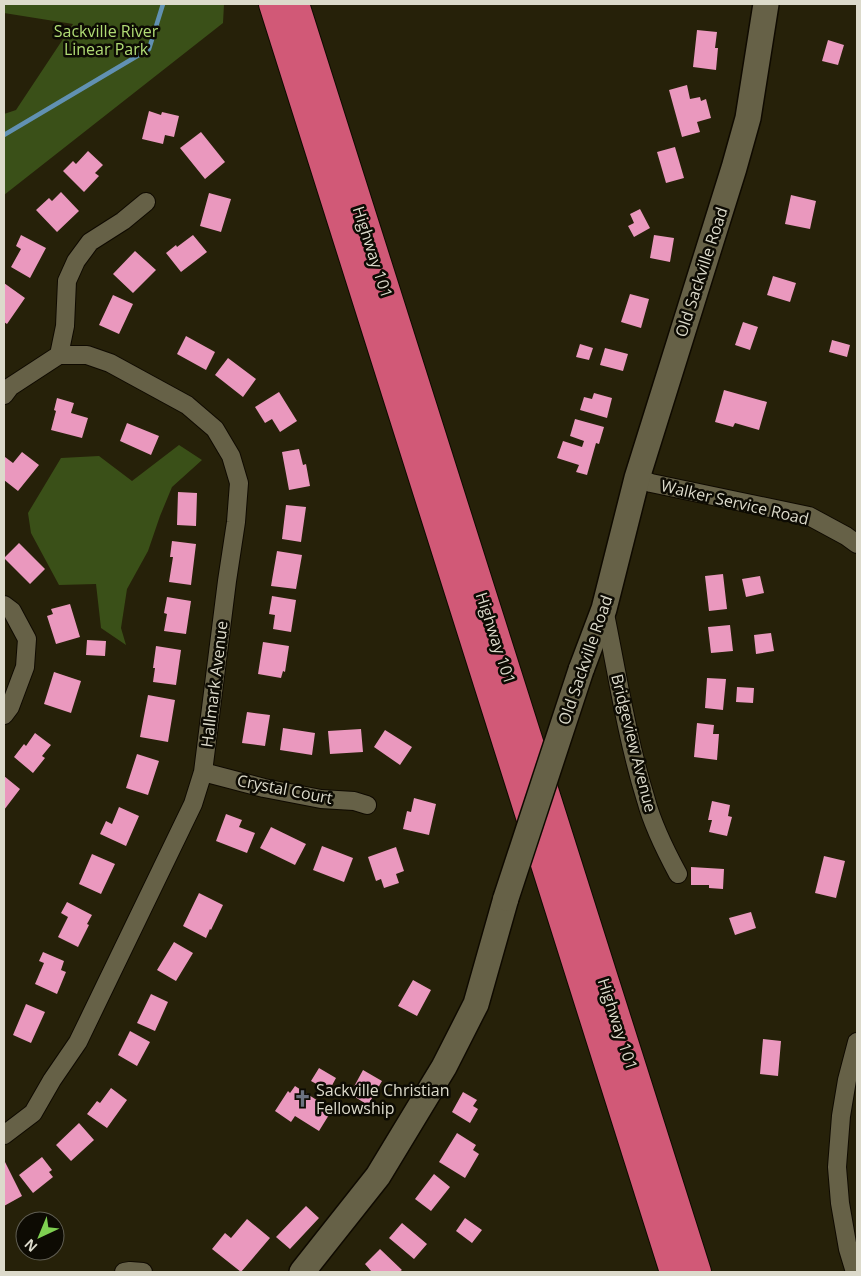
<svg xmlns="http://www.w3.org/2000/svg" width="861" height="1276" font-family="'Open Sans',sans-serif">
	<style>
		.green { fill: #3a5018 }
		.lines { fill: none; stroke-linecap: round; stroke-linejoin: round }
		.stream { stroke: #6191b2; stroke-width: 4.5 }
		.building { fill: #ea98be }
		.street-casing { stroke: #0f0a00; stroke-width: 20 }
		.secondary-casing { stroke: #0f0a00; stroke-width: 28 }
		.highway-casing { stroke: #0f0a00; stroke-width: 30 }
		.street { stroke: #666147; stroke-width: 18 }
		.secondary { stroke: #666147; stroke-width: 25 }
		.highway { stroke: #d15977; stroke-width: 28 }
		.secondary-bridge-casing { stroke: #0f0a00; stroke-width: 28; stroke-linecap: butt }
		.secondary-bridge { stroke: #666147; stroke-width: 25 }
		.labels { text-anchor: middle; stroke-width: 5; stroke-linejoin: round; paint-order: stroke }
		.park-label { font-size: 16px; fill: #b1dc75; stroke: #0d0b03 }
		.street-label { font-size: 16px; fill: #dcdacb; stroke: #0d0b03 }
		.poi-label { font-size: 16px; fill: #dcdacb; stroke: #0d0b03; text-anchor: start }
	</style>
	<rect width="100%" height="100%" fill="#262109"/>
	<path class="green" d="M4 4H224L223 23 4 195V114L16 110 73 24 4 13Z
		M179 445 202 460 172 487 160 516 148 551 127 589 121 628 126 645 101 628 96 584 59 585 31 533 28 513 61 458 99 456 132 481Z"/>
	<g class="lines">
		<path class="stream" d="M4 135 149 49 163 4"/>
	</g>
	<path class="building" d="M697 30 717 32 715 48H718L716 70 693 67Z
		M828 40 844 45 838 65 822 61Z
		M687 85 690 99 700 97 701 101 706 99 711 118 697 122 700 132 682 137 669 90Z
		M149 111 161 115 162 112 179 116 174 137 165 135 163 144 142 139Z
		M201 132 225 162 205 179 180 148Z
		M675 147 684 178 666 183 657 152Z
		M88 151 103 165 95 173 99 176 84 192 63 171 73 161 76 164Z
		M61 192 79 211 57 232 36 210 49 198 52 201Z
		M209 193 231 199 221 232 200 226Z
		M791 195 816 201 810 229 785 224Z
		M640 209 650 228 634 237 628 226 634 223 630 214Z
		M21 235 46 248 30 278 11 267 21 249 16 246Z
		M193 235 207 252 181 272 166 253 176 245 177 247Z
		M654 235 674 238 670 262 650 258Z
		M135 251 156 270 133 293 113 274Z
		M773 276 796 283 790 302 767 295Z
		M4 283 25 298 7 324 4 322Z
		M630 294 649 299 641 328 621 322Z
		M113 295 133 304 119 334 99 325Z
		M743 322 758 327 750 350 735 345Z
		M186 336 215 352 206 370 177 354Z
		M832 340 850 345 847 357 829 352Z
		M580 344 593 348 589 360 576 357Z
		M605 348 628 354 623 371 600 365Z
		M228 358 256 379 243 397 215 375Z
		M724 390 767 402 759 430 735 423 733 427 715 422Z
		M279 392 297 421 280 432 272 419 265 423 255 407Z
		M594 393 612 398 607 418 580 410 584 397 592 399Z
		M57 398 74 403 71 413 88 418 82 438 51 430 56 411 54 410Z
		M575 419 604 427 599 444 596 443 587 475 576 472 579 465 557 458 563 441 582 447 584 441 570 436Z
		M127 423 159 436 151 455 120 441Z
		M299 449 303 465 306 464 310 486 289 490 282 452Z
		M22 452 39 465 18 491 4 480V459L5 457 13 463Z
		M178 492 197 493 196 526 177 525Z
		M286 505 306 507 301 542 282 539Z
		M172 541 196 544 191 585 169 582 173 557H170Z
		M19 543 45 569 30 584 4 558Z
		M277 551 302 555 296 589 271 586Z
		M723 574 727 609 709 611 705 576Z
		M760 576 764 593 746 597 742 579Z
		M272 596 296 600 291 632 273 629 275 615 269 614Z
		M167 597 191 601 186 634 164 631 167 614 164 613Z
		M70 604 80 637 56 644 47 616 53 614 51 609Z
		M730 625 733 651 711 653 708 627Z
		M771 633 774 651 756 654 754 635Z
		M87 640 106 641 105 656 86 655Z
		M263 642 289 646 285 672 283 671 281 678 258 674Z
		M156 646 181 650 176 685 153 682 155 668H153Z
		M54 672 81 681 71 713 44 704Z
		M707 678 726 679 723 710 705 708Z
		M737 687 754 688 753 703 736 702Z
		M148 695 175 700 168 742 140 737Z
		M247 712 270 715 265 746 242 743Z
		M697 723 714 725 713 734H719L717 760 694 757Z
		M283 728 315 733 312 755 280 750Z
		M361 729 363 752 330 754 328 731Z
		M385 730 412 747 400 765 374 747Z
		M35 733 51 745 42 756 45 758 33 773 14 757 24 744 26 746Z
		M137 754 159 761 148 795 126 788Z
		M4 776 20 789 4 810Z
		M414 798 436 804 429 835 403 829 407 811 411 812Z
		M712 801 730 805 728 816 732 817 727 836 709 832 712 820H708Z
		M119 807 139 816 126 846 100 834 106 821 112 824Z
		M226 814 242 820 239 827 255 833 247 853 216 841Z
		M271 827 306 844 295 865 260 848Z
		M322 846 353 858 344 882 313 870Z
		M396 847 404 871 396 874 399 883 384 888 381 879 376 881 368 857Z
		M92 854 115 864 101 894 79 884Z
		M824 856 845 861 836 898 815 893Z
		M691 867 724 869 723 889 709 888V885H691Z
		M199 893 223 905 211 930 210 929 206 938 183 926Z
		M67 902 92 915 87 924 89 925 78 947 58 937 68 917 61 913Z
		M751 912 756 928 735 935 729 918Z
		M174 942 193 953 176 981 157 970Z
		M43 952 64 961 61 970 66 972 57 994 35 984 44 963 39 961Z
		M413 980 431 990 417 1016 398 1006Z
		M151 994 168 1002 155 1031 137 1023Z
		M26 1004 45 1012 31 1043 13 1035Z
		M130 1031 150 1042 137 1066 118 1055Z
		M763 1039 781 1041 778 1076 760 1074Z
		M319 1068 336 1078 329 1091 311 1081Z
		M363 1070 382 1081 368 1105 350 1094Z
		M295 1086 332 1110 319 1131 295 1116 291 1122 275 1111 288 1091 290 1093Z
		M111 1088 127 1100 107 1128 87 1114 97 1101 100 1103Z
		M463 1092 477 1100 473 1106 478 1109 470 1123 452 1112Z
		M79 1123 94 1140 71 1161 56 1145Z
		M457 1133 476 1145 473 1150 479 1154 465 1178 439 1162Z
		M42 1157 52 1170 49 1172 53 1177 33 1193 19 1175Z
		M5 1162 22 1196 4 1206V1163Z
		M434 1174 450 1187 431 1211 415 1199Z
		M306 1206 319 1218 290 1249 276 1237Z
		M465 1218 482 1230 472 1243 456 1231Z
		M247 1219 270 1238 241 1272 212 1249 225 1233 231 1238Z
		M402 1223 427 1244 414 1259 389 1238Z
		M380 1249 402 1270 399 1272H388L387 1271 385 1272H370L371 1271 365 1264Z"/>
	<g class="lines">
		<defs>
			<path id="street" d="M59 355 65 326 67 281 76 261 90 242 123 221 146 202
				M4 395 10 387 59 355H87L110 363 187 405 215 429 231 456 239 483 236 522 227 581 203 772 193 804 78 1042 52 1080 33 1113 4 1135
				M637 478 651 483 809 516 846 536 857 544
				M4 605 12 611 27 639 25 667 10 707 4 715
				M604 609C617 672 627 739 646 800 653 826 665 850 678 874
				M203 772 264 788 321 799 354 801 367 805
				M124 1272 130 1271 143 1272
				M855 1272 848 1249 840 1203 837 1167 841 1116 847 1080 857 1042"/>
			<path id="secondary" d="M581 670 604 609 637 478 734 168 748 118 766 4
				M302 1272 378 1176 444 1067 476 1004 506 898"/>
			<path id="highway" d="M273 4 674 1272
				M295 4 697 1272"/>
		</defs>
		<use href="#street" class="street-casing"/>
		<use href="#secondary" class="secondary-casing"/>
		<use href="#highway" class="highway-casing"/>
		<use href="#street" class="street"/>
		<use href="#secondary" class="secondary"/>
		<use href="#highway" class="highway"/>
		<defs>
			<path id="secondary-bridge" d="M506 898 581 670"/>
		</defs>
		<use href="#secondary-bridge" class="secondary-bridge-casing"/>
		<use href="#secondary-bridge" class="secondary-bridge"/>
	</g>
	<defs>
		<symbol id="church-bare" viewBox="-9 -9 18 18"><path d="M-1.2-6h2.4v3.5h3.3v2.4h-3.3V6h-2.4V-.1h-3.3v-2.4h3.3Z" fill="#6b7280" stroke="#0d0b03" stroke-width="2.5" paint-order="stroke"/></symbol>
	</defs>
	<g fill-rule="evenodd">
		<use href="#church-bare" x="290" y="1086" width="25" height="25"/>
	</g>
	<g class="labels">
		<g class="park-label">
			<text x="106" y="37">Sackville River<tspan x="106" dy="18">Linear Park</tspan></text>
		</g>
		<g class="street-label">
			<text transform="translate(373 252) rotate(72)" y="6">Highway 101</text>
			<text transform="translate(701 272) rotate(-72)" y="6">Old Sackville Road</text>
			<text transform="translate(735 502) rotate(13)" y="6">Walker Service Road</text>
			<text transform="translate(496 638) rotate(72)" y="6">Highway 101</text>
			<text transform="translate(585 660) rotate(-71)" y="6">Old Sackville Road</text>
			<text transform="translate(214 684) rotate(-83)" y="6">Hallmark Avenue</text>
			<text transform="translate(634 743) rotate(76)" y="6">Bridgeview Avenue</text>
			<text transform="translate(285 789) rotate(11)" y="6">Crystal Court</text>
			<text transform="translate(618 1024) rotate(72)" y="6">Highway 101</text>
		</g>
		<g class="poi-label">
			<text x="316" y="1096">Sackville Christian<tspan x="316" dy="18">Fellowship</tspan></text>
		</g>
	</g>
	<rect width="861" height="1276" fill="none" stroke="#dcdacb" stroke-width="10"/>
	<g transform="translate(40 1236) rotate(224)"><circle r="24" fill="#0d0b03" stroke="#605e53"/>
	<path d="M0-4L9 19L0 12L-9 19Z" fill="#7fd052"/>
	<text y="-8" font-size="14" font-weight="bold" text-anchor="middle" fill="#dcdacb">N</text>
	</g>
</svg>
